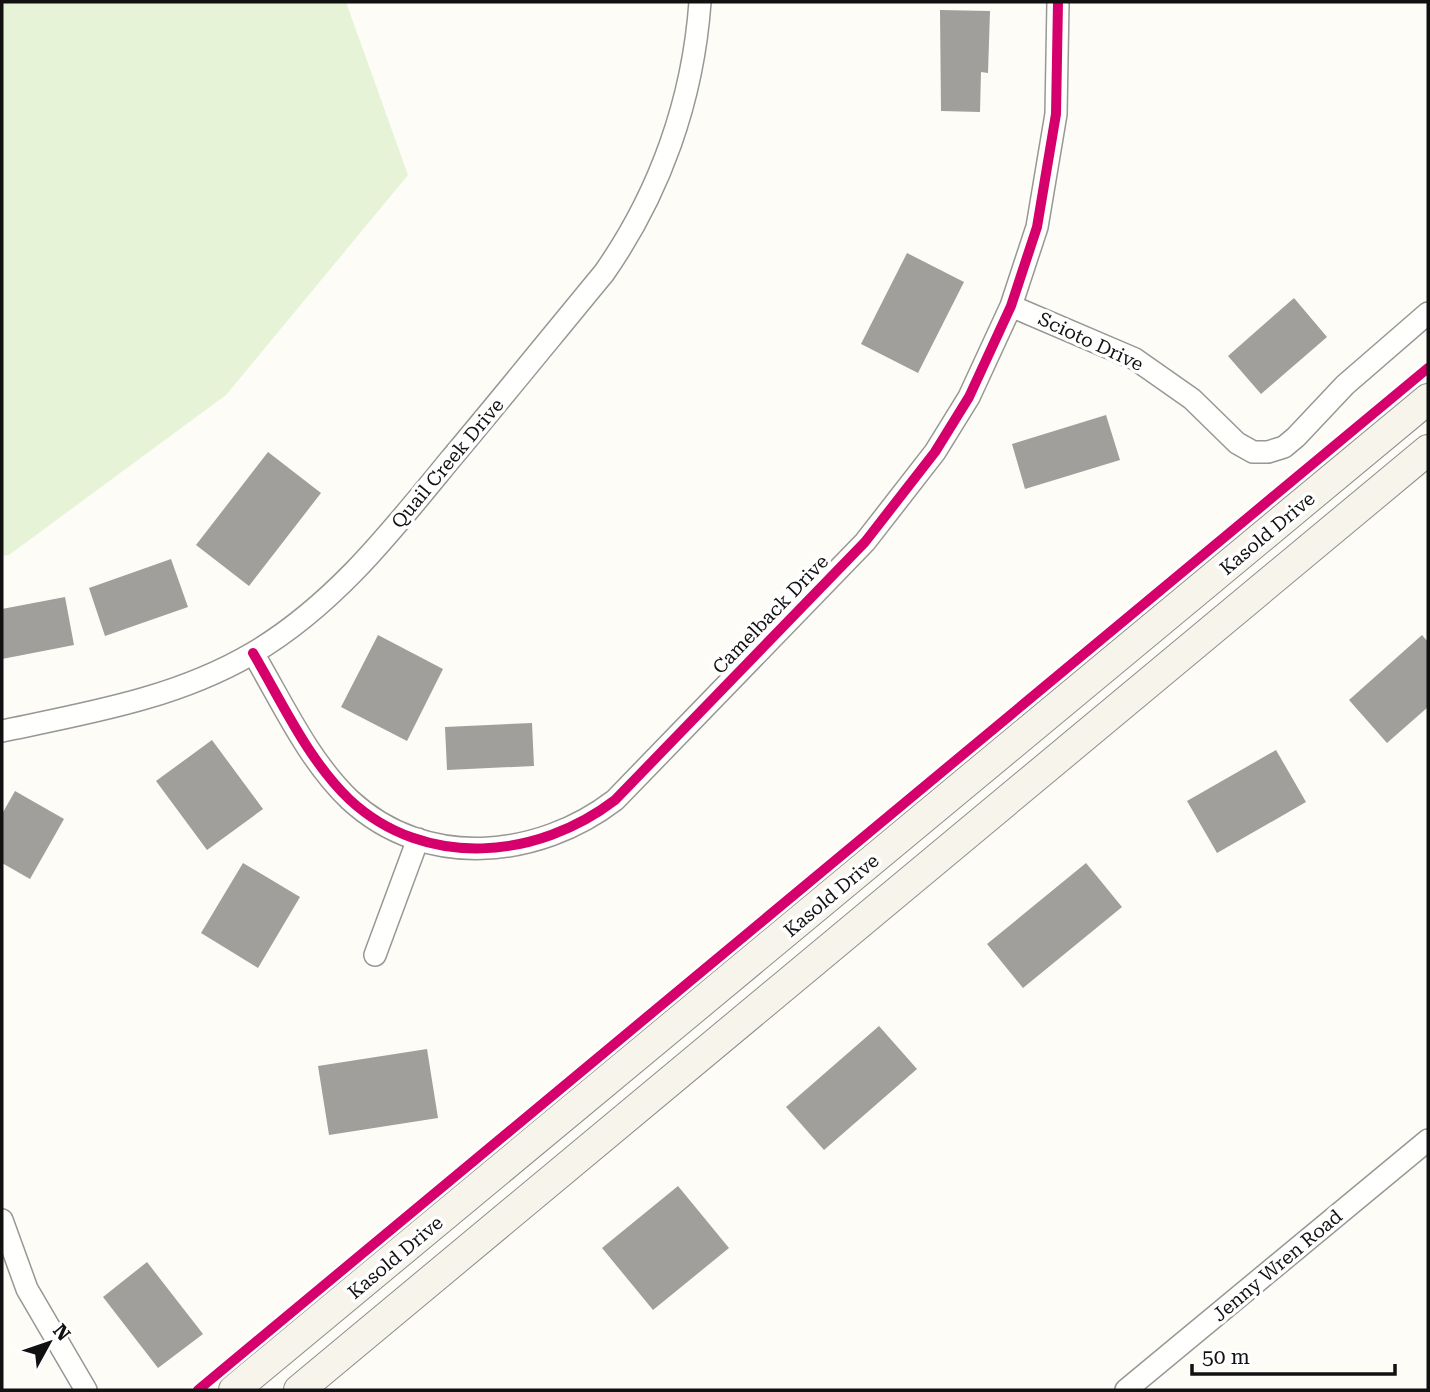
<svg xmlns="http://www.w3.org/2000/svg" width="1430" height="1392" font-family="'Roboto Serif',serif">
	<style>
		.green { fill: #e7f3d7 }
		.building { fill: #a19f9c }
		.lines { fill: none; stroke-linecap: round; stroke-linejoin: round }
		.minor-casing { stroke: #979795; stroke-width: 24 }
		.secondary-casing { stroke: #8e8d8b; stroke-width: 32 }
		.minor { stroke: #fffffe; stroke-width: 21 }
		.secondary { stroke: #f6f4eb; stroke-width: 30 }
		.cycleway-casing { stroke: #fff; stroke-width: 15 }
		.cycleway { stroke: #d6006c; stroke-width: 10 }
		.labels { text-anchor: middle; stroke-width: 7; stroke-linejoin: round; paint-order: stroke }
		.street-label { font-size: 19px; fill: #111; stroke: #fff }
	</style>
	<rect width="100%" height="100%" fill="#fdfcf7"/>
	<path class="green" d="M2 2H346L408 175 226 395 9 555 2 556Z"/>
	<path class="building" d="M940 10 990 11 988 73 981 72 980 112 941 111Z
		M907 253 964 282 918 373 861 344Z
		M1294 298 1327 337 1261 394 1228 356Z
		M1106 415 1120 460 1025 489 1012 444Z
		M268 452 321 493 249 586 196 545Z
		M171 559 188 607 105 636 89 588Z
		M65 597 74 645 2 659V609Z
		M378 635 443 669 407 741 341 707Z
		M1422 635 1428 642V707L1387 743 1349 700Z
		M532 723 534 766 447 770 445 727Z
		M212 740 263 809 207 850 156 781Z
		M1276 750 1306 802 1217 853 1187 801Z
		M15 791 64 819 30 879 2 863V814Z
		M243 863 300 897 258 968 201 933Z
		M1086 863 1122 907 1023 988 987 944Z
		M879 1026 917 1069 824 1150 786 1107Z
		M427 1049 438 1118 329 1135 318 1066Z
		M678 1186 729 1248 653 1310 602 1248Z
		M147 1262 203 1334 158 1368 103 1297Z"/>
	<g class="lines">
		<defs>
			<path id="minor" d="M1011 306 1135 359 1192 399 1237 443 1253 452H1268L1284 447 1296 437 1345 385 1428 313
				M253 653C282 702 308 760 350 800 426 870 538 859 615 800L865 542 935 452 969 397 1011 306 1037 227 1056 114 1058 2
				M2 731C88 713 177 698 253 653 333 606 391 532 449 461 501 399 552 336 604 273 660 193 693 100 700 2
				M375 955 418 839
				M2 1220 27 1289 86 1390
				M1126 1390 1428 1140"/>
			<path id="secondary" d="M234 1390 1428 399
				M299 1390 1428 450"/>
		</defs>
		<use href="#minor" class="minor-casing"/>
		<use href="#secondary" class="secondary-casing"/>
		<use href="#minor" class="minor"/>
		<use href="#secondary" class="secondary"/>
		<defs>
			<path id="cycleway" d="M253 653C282 702 308 760 350 800 426 870 538 859 615 800L865 542 935 452 969 397 1011 306 1037 227 1056 114 1058 2
				M198 1390 1428 368"/>
		</defs>
		<use href="#cycleway" class="cycleway-casing"/>
		<use href="#cycleway" class="cycleway"/>
	</g>
	<g class="labels">
		<g class="street-label">
			<text transform="translate(1091 341) rotate(25)" y="7">Scioto Drive</text>
			<text transform="translate(447 463) rotate(-50)" y="7">Quail Creek Drive</text>
			<text transform="translate(1267 533) rotate(-40)" y="7">Kasold Drive</text>
			<text transform="translate(770 614) rotate(-46)" y="7">Camelback Drive</text>
			<text transform="translate(831 895) rotate(-40)" y="7">Kasold Drive</text>
			<text transform="translate(395 1257) rotate(-40)" y="7">Kasold Drive</text>
			<text transform="translate(1277 1265) rotate(-40)" y="7">Jenny Wren Road</text>
		</g>
	</g>
	<rect width="1430" height="1392" fill="none" stroke="#111111" stroke-width="7"/>
	<g transform="translate(49 1343) rotate(50)" stroke="#ffffff" stroke-width="5" paint-order="stroke">
	<path d="M0-5L12 26L0 18L-12 26Z" fill="#111111"/>
	<text y="-10" font-size="19" font-weight="bold" text-anchor="middle" fill="#111111">N</text>
	</g>
	<path d="M1192 1364v10h203v-10" fill="none" stroke="#111111" stroke-width="3.5"/>
	<text x="1202" y="1364" font-size="21" fill="#111111" stroke="#ffffff" stroke-width="5" paint-order="stroke">50 m</text>
</svg>
